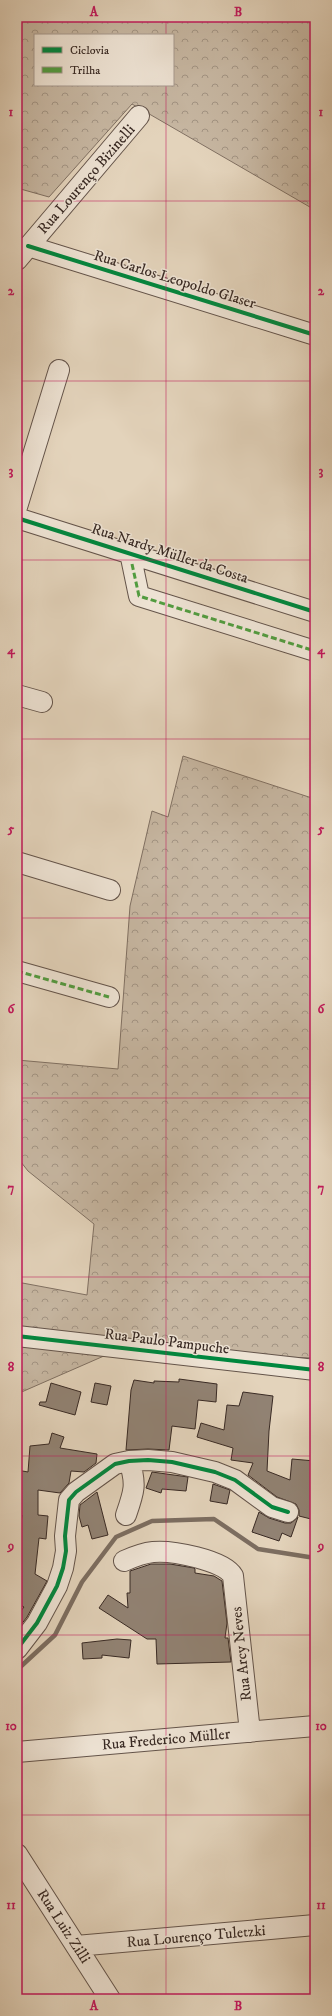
<svg xmlns="http://www.w3.org/2000/svg" width="332" height="2016" font-family="'IM FELL DW Pica',serif">
	<style>
		.forest { fill: url(#forest-crowns); stroke: #807062; fill-rule: evenodd }
		.lines { fill: none; stroke-linecap: round; stroke-linejoin: round }
		.stream { stroke: #7c6d60; stroke-width: 4.5 }
		.building { fill: #918273; stroke: #392a24 }
		.minor-casing { stroke: #64544a; stroke-width: 22 }
		.minor { stroke: #ede2d3; stroke-width: 20 }
		.quiet { stroke: #529c40; stroke-width: 3; stroke-dasharray: 6 3; stroke-linecap: butt }
		.cycleway-casing { stroke: #ede2d3; stroke-width: 6 }
		.cycleway { stroke: #00873e; stroke-width: 4 }
		.grid { fill: none; stroke: #c2185b; stroke-width: 1; stroke-opacity: 0.55 }
		.labels { text-anchor: middle; stroke-width: 3; stroke-linejoin: round; paint-order: stroke }
		.street-label { font-size: 15px; fill: #392a24; stroke: #ede2d3 }
		.neatline { fill: none; stroke: #c2185b; stroke-width: 1.5 }
		.grid-label { font-size: 13px; text-anchor: middle; font-weight: bold; fill: #c2185b }
	</style>
	<defs>
		<pattern id="forest-crowns" width="20" height="18" patternUnits="userSpaceOnUse"><rect width="20" height="18" fill="#c6b6a1"/><path d="M2 6a3 3 0 1 1 6 0M12 15a3 3 0 1 1 6 0" fill="none" stroke="#a29483"/></pattern>
	</defs>
	<rect width="100%" height="100%" fill="#e3d3bb"/>
	<filter id="stains"><feTurbulence type="fractalNoise" baseFrequency=".005" numOctaves="4"/><feColorMatrix values="0 0 0 0 .2 0 0 0 0 .09 0 0 0 0 .02 0 0 0 .5 -.17"/></filter>
	<radialGradient id="worn" r=".72"><stop offset=".6" stop-color="#630" stop-opacity="0"/><stop offset="1" stop-color="#630" stop-opacity=".3"/></radialGradient>
	<path class="forest" d="M17 17H315V210L132 104 49 197 17 188ZM35 35H173V85H35Z
		M183 756 315 799V1358L113 1352 17 1394V1282L87 1295 94 1224 28 1171 17 1157V1060L118 1069 130 906 152 811 168 817Z"/>
	<g class="lines">
		<path class="stream" d="M17 1670 55 1635 82 1582 116 1537 152 1521 214 1519 258 1549 315 1558"/>
	</g>
	<path class="building" d="M179 1379 217 1384 216 1402 198 1400 195 1429 172 1426 169 1450 148 1449 126 1450 131 1390 134 1380 154 1383V1381L179 1382Z
		M51 1383 81 1392 75 1415 39 1405 40 1402H46Z
		M95 1383 111 1386 107 1405 91 1402Z
		M243 1392 273 1396 269 1431 267 1471 290 1480 292 1459 315 1461 312 1495 315 1496V1500L311 1519 299 1516V1510L296 1504 277 1497 248 1475 253 1463 231 1460 233 1448 197 1437 201 1423 224 1430 227 1405 239 1406Z
		M52 1433 64 1437 60 1448 97 1454 96 1463 84 1472 71 1471 69 1483 60 1493 38 1490V1515L48 1516 46 1539 39 1538 35 1574 47 1581 27 1617 20 1626 17 1624V1616L24 1607 17 1603V1563L22 1515H17V1470L28 1472 30 1446 49 1444Z
		M152 1472 188 1477 186 1491 162 1489 161 1493 146 1488Z
		M213 1484 230 1490 227 1504 210 1501Z
		M97 1492 108 1535 92 1539 88 1525 82 1527 79 1516 80 1505Z
		M259 1512 269 1518 285 1523H291L298 1517 291 1537 282 1533 279 1541 252 1532Z
		M151 1564H170L194 1568 195 1569V1573L214 1576 222 1581 227 1623 225 1638H228L231 1662 157 1664 156 1639H147L99 1608 108 1595 128 1608 127 1593H130V1571Z
		M117 1639 131 1640 129 1658 102 1655V1658L83 1659 82 1643Z"/>
	<g class="lines">
		<defs>
			<path id="minor" d="M28 246 315 335
				M17 260 139 116
				M17 507 59 370
				M17 518 315 612
				M130 553 139 596 315 651
				M17 695 42 702
				M17 862 110 890
				M17 971 109 997
				M17 1336 315 1370
				M126 1515C134 1492 137 1484 129 1461
				M124 1561C133 1557 143 1553 153 1552 171 1550 224 1560 233 1576L250 1732
				M17 1649 37 1623 57 1586 63 1568 66 1551 65 1536 69 1500 76 1492 115 1464 129 1461 148 1460 172 1462 215 1472 235 1480 272 1507 288 1512
				M17 1752 315 1726
				M17 1854 110 1999
				M76 1946 315 1925"/>
		</defs>
		<use href="#minor" class="minor-casing"/>
		<use href="#minor" class="minor"/>
		<path class="quiet" d="M132 564 139 596 315 651
			M17 971 109 997"/>
		<defs>
			<path id="cycleway" d="M28 246 315 335
				M17 518 315 612
				M17 1336 315 1370
				M17 1649 37 1623 57 1586 63 1568 66 1551 65 1536 69 1500 76 1492 115 1464 129 1461 148 1460 172 1462 215 1472 235 1480 272 1507 288 1512"/>
		</defs>
		<use href="#cycleway" class="cycleway-casing"/>
		<use href="#cycleway" class="cycleway"/>
	</g>
	<path class="grid" d="M166 17V35M166 85V1999M17 201H315M17 381H315M17 560H315M17 739H315M17 918H315M17 1098H315M17 1277H315M17 1456H315M17 1635H315M17 1815H315"/>
	<g class="labels">
		<g class="street-label">
			<text transform="translate(86 179) rotate(-49)" y="5">Rua Lourenço Bizinelli</text>
			<text transform="translate(175 279) rotate(17)" y="5">Rua Carlos Leopoldo Glaser</text>
			<text transform="translate(170 553) rotate(18)" y="5">Rua Nardy Müller da Costa</text>
			<text transform="translate(167 1341) rotate(7)" y="5">Rua Paulo Pampuche</text>
			<text transform="translate(241 1654) rotate(-96)" y="5">Rua Arcy Neves</text>
			<text transform="translate(166 1739) rotate(-5)" y="5">Rua Frederico Müller</text>
			<text transform="translate(64 1926) rotate(57)" y="5">Rua Luiz Zilli</text>
			<text transform="translate(196 1936) rotate(-5)" y="5">Rua Lourenço Tuletzki</text>
		</g>
	</g>
	<rect width="332" height="2016" fill="none" stroke="#e3d3bb" stroke-width="44"/>
	<rect x="34" y="34" width="140" height="52" fill="#ede2d3" stroke="#a5988d"/>
	<rect x="42" y="47" width="20" height="6" fill="#00873e" stroke="#a5988d"/>
	<text x="70" y="54" font-size="12" fill="#392a24">Ciclovia</text>
	<rect x="42" y="67" width="20" height="6" fill="#529c40" stroke="#a5988d"/>
	<text x="70" y="74" font-size="12" fill="#392a24">Trilha</text>
	<rect x="22" y="22" width="288" height="1972" class="neatline"/>
	<g class="grid-label">
		<text x="94" y="16">A</text>
		<text x="238" y="16">B</text>
		<text x="11" y="116">1</text>
		<text x="321" y="116">1</text>
		<text x="11" y="295">2</text>
		<text x="321" y="295">2</text>
		<text x="11" y="475">3</text>
		<text x="321" y="475">3</text>
		<text x="11" y="654">4</text>
		<text x="321" y="654">4</text>
		<text x="11" y="833">5</text>
		<text x="321" y="833">5</text>
		<text x="11" y="1013">6</text>
		<text x="321" y="1013">6</text>
		<text x="11" y="1192">7</text>
		<text x="321" y="1192">7</text>
		<text x="11" y="1371">8</text>
		<text x="321" y="1371">8</text>
		<text x="11" y="1550">9</text>
		<text x="321" y="1550">9</text>
		<text x="11" y="1730">10</text>
		<text x="321" y="1730">10</text>
		<text x="11" y="1909">11</text>
		<text x="321" y="1909">11</text>
		<text x="94" y="2010">A</text>
		<text x="238" y="2010">B</text>
	</g>
	<rect width="100%" height="100%" filter="url(#stains)"/>
	<rect width="100%" height="100%" fill="url(#worn)"/>
</svg>
